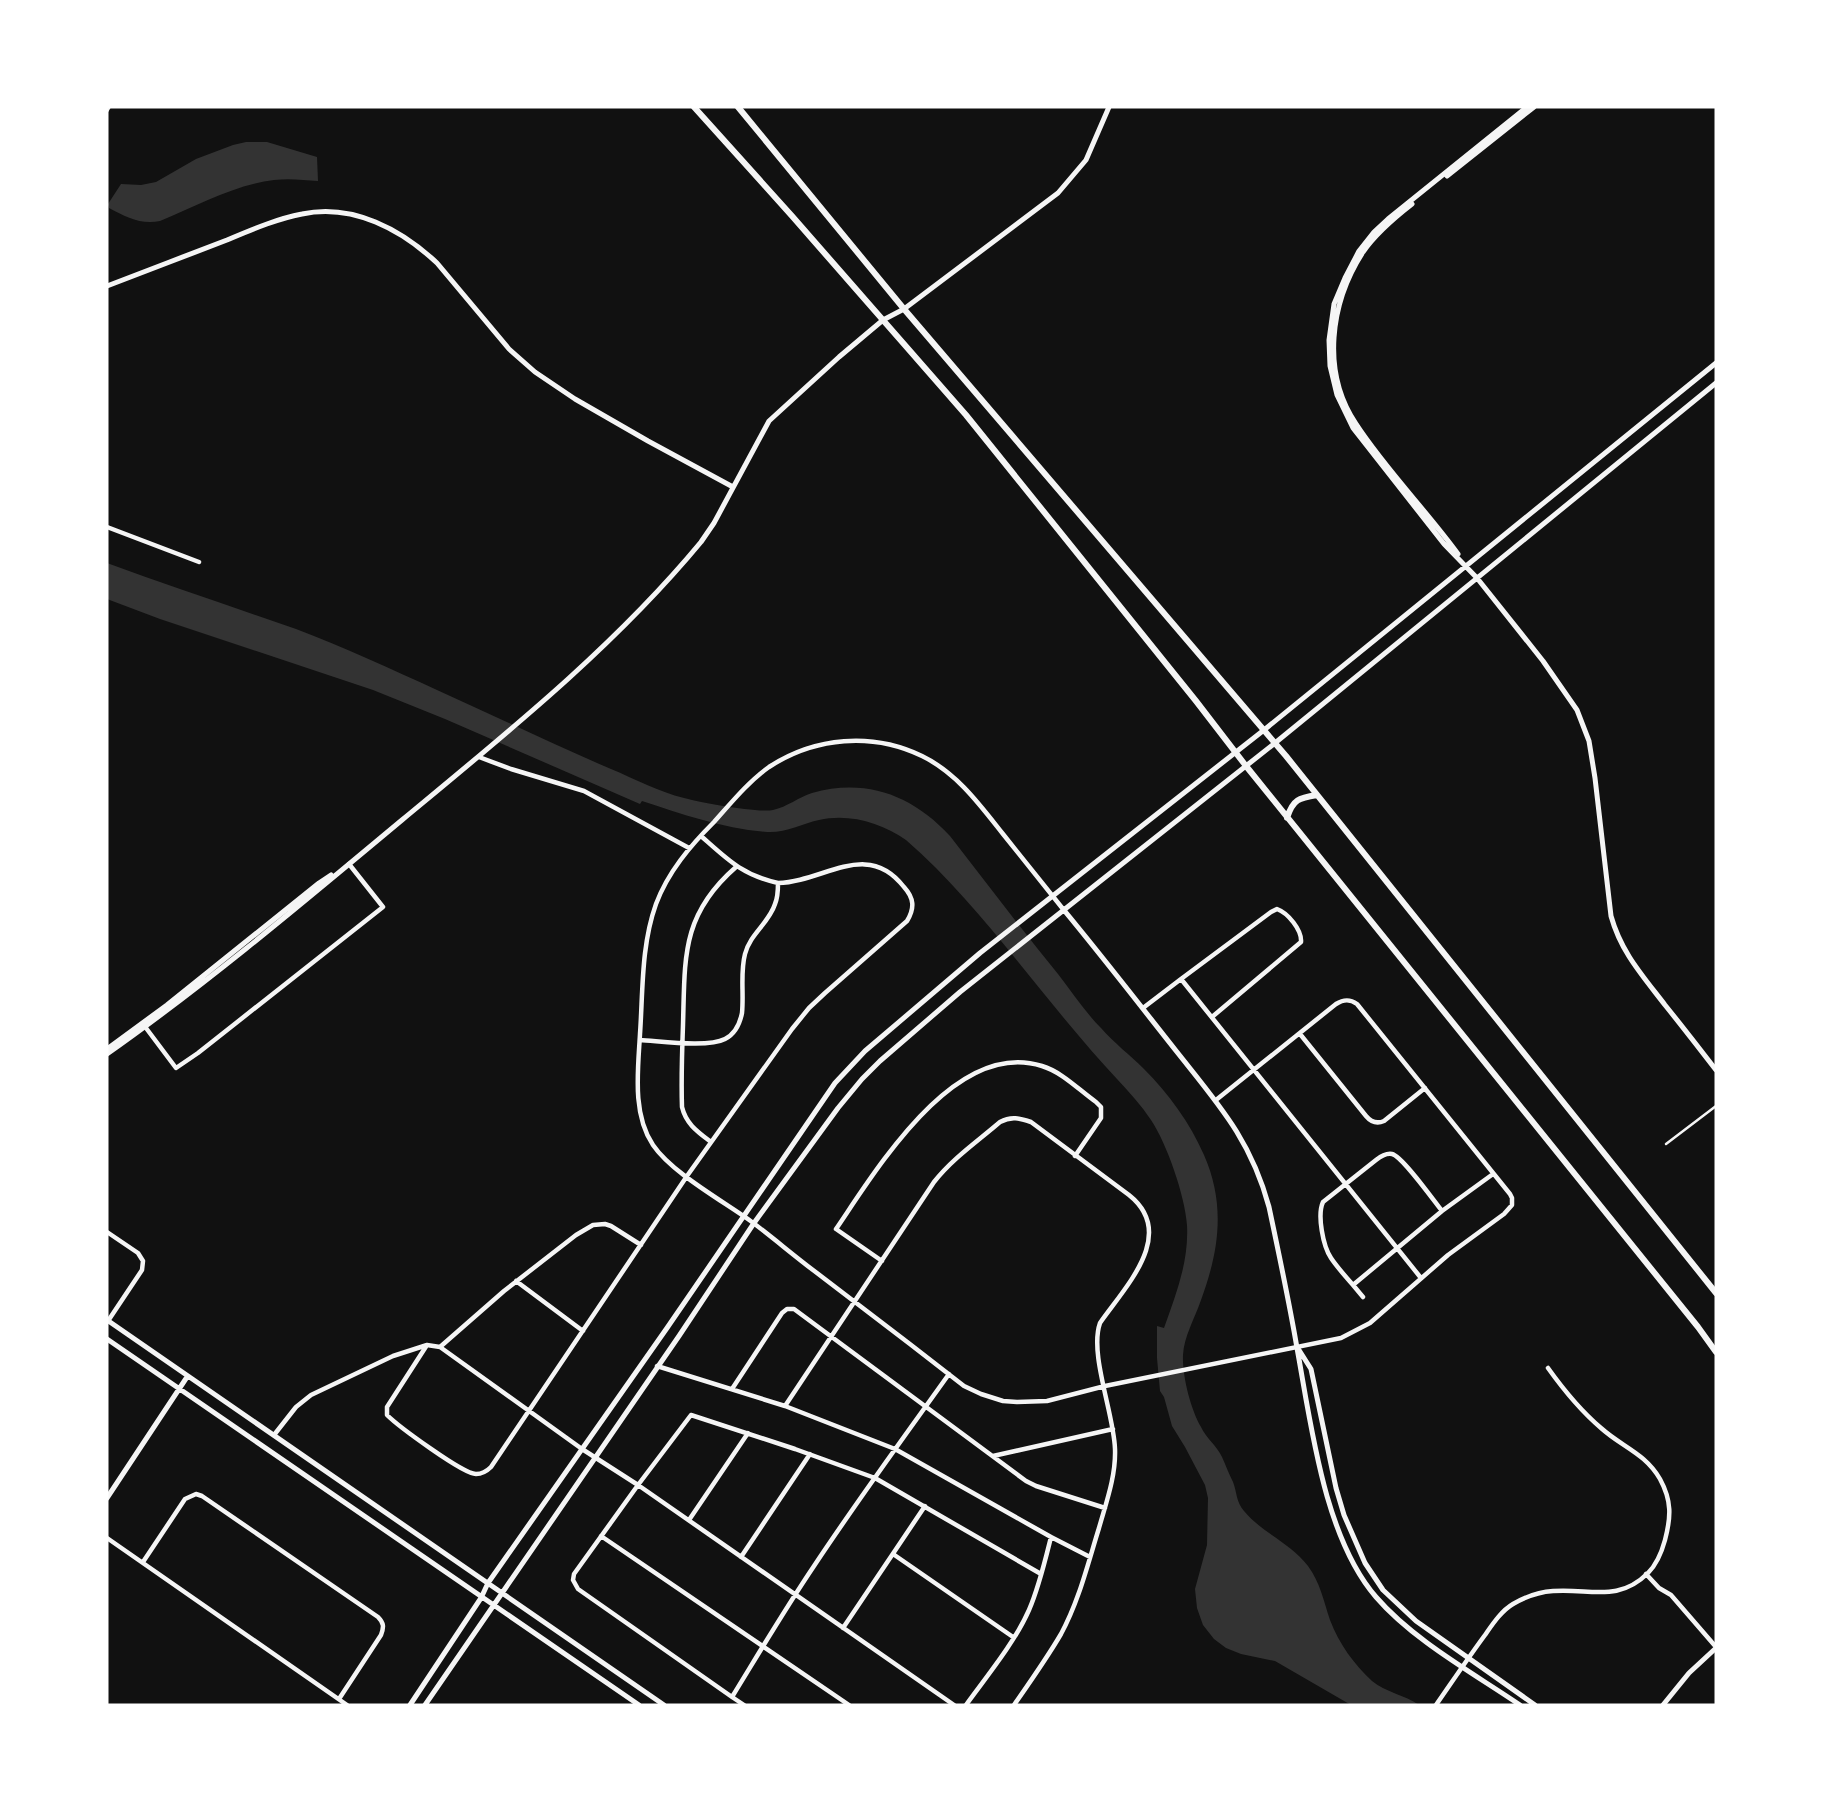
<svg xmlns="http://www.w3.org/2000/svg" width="1823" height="1812" font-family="Rubik,sans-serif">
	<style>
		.water { fill: #333 }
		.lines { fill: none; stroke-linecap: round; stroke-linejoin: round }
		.service { stroke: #f5f5f5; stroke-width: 2 }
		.pedestrian { stroke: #f5f5f5; stroke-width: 2.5 }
		.minor { stroke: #f5f5f5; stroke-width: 4.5 }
		.tertiary { stroke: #f5f5f5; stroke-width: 5 }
		.primary { stroke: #f5f5f5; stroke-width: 6 }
	</style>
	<rect width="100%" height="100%" fill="#111"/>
	<path class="water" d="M246 142H267L317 157 318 181C304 180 289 178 274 180 234 185 197 206 160 221 141 225 126 217 109 208L108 204 121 184 141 185 156 182 196 159 233 145Z
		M107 563C170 586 233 607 296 629 344 647 391 669 437 690 495 716 552 744 611 769 635 779 659 792 684 798 702 803 758 813 773 810 787 807 799 797 812 793 866 778 912 795 950 836 986 882 1021 929 1058 974 1072 992 1085 1012 1101 1028 1114 1043 1130 1055 1144 1069 1169 1094 1190 1123 1204 1155 1226 1205 1219 1251 1201 1300 1195 1318 1184 1336 1183 1355 1182 1376 1191 1410 1201 1427 1206 1438 1217 1446 1222 1457 1226 1466 1229 1474 1233 1482 1237 1492 1236 1502 1244 1511 1262 1533 1291 1543 1308 1566 1320 1582 1324 1602 1330 1620 1339 1644 1354 1664 1372 1681 1385 1692 1405 1695 1419 1705H1351L1275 1661 1241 1654 1226 1648 1214 1639 1203 1625 1197 1608 1195 1589 1207 1545 1208 1498 1205 1485 1185 1447 1172 1426 1164 1397 1160 1391 1157 1358V1326L1164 1328C1176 1294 1189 1262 1187 1225 1185 1196 1167 1144 1151 1120 1141 1105 1129 1092 1117 1079 1100 1061 1084 1042 1068 1023 1016 961 967 893 906 840 882 823 849 813 819 820 801 824 786 833 767 832 724 829 682 814 642 801L640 804 445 719 373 690 160 619 107 599Z"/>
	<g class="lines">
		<path class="service" d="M107 112 110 107"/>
		<path class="pedestrian" d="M1666 1144 1716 1106"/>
		<path class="minor" d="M107 527 199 562
			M479 757 511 769 584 791 689 848
			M1063 909C1043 884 1023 859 1003 834 980 805 957 773 922 756 872 732 815 737 769 767 748 782 731 803 714 822 690 846 668 872 656 904 641 946 643 991 640 1034 638 1070 632 1114 653 1145 672 1173 723 1201 752 1222 772 1237 792 1254 813 1270 863 1308 914 1347 964 1386L981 1394 1003 1401 1017 1402 1047 1401 1105 1386 1341 1338 1370 1323 1448 1255 1504 1214 1512 1205V1198L1510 1194 1357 1004C1350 999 1344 999 1336 1004L1216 1100
			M1143 1008 1181 979
			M1212 1017 1301 942C1302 930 1288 913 1277 909L1271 912 1181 979 1421 1278
			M143 1024 176 1068 198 1053 383 907 349 864
			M1300 1034 1366 1116C1371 1122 1377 1124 1384 1121L1425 1088
			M640 1040C660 1041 708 1048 725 1039 735 1034 740 1023 742 1013 744 993 740 973 745 954 750 934 769 923 775 904 778 897 778 890 778 883 742 875 727 859 701 836
			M711 1142C698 1132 686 1124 682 1107 681 1079 682 1052 683 1025 685 957 681 915 736 867
			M1442 1211 1353 1285C1345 1276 1337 1267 1331 1258 1323 1246 1317 1215 1323 1202L1376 1160C1381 1156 1386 1153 1392 1154 1402 1156 1434 1201 1442 1211L1493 1174
			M107 1232 138 1253 143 1261 142 1270 108 1321
			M882 1261 836 1229C877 1169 955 1038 1042 1066 1062 1072 1079 1090 1096 1102L1101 1107V1118L1075 1156
			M516 1281 583 1331
			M1353 1285 1363 1297
			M427 1345 387 1407V1415C398 1426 463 1474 476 1474 483 1474 487 1471 491 1467L687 1176 792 1029 809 1008 825 993 907 921C915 908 914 898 904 887 867 839 824 882 778 883
			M440 1347 504 1291 576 1235 593 1225 605 1224 611 1226 641 1245
			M657 1366 785 1406 895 1449 1051 1537
			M949 1374C904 1437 857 1501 814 1566 785 1609 759 1653 732 1697L578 1589 573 1580 574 1574 638 1485 691 1415 795 1449 875 1478 1041 1574
			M732 1389 782 1313 787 1309H794L1026 1481 1036 1486 1105 1508
			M785 1406 934 1182C953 1158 978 1141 1000 1122 1011 1116 1019 1118 1031 1122L1129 1195C1178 1234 1125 1287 1100 1323 1089 1354 1114 1414 1115 1449 1116 1476 1106 1503 1099 1528 1088 1563 1079 1601 1061 1634 1047 1658 1030 1682 1014 1705
			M274 1435 296 1407 311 1395 393 1356 427 1345 440 1347 582 1449 638 1485 954 1705
			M993 1456 1113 1429
			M689 1520 748 1433
			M601 1536 849 1705
			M107 1538 347 1705
			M893 1554 1013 1637
			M741 1557 810 1454
			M143 1562 185 1499 196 1494 202 1496 378 1617C384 1623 384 1627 381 1635L339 1699
			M1646 1574 1659 1588 1671 1595 1716 1647
			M843 1628 925 1506
			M732 1697 744 1705
			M966 1705C987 1676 1015 1642 1029 1610 1039 1587 1045 1561 1051 1537L1090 1557
			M1436 1705C1452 1682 1468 1658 1485 1635 1492 1625 1501 1611 1513 1604 1525 1597 1538 1592 1553 1591 1590 1588 1618 1603 1648 1573 1656 1565 1662 1551 1665 1540 1671 1517 1672 1501 1660 1479 1645 1453 1622 1447 1601 1428 1581 1411 1563 1389 1548 1368"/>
		<path class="tertiary" d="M1527 107 1388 219 1374 232 1359 251 1345 278 1334 304 1329 340 1330 366 1337 395 1353 428 1444 544 1477 578 1543 661 1577 710 1589 741 1595 778 1611 916C1621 952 1642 975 1665 1005 1682 1026 1699 1048 1716 1070
			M1447 176 1534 107
			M1412 204C1394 218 1376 233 1363 252 1330 303 1321 372 1356 424 1386 470 1426 510 1458 554
			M107 286C147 271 187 255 227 240 251 230 276 219 302 214 353 203 402 230 437 263L509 349 535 372 575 399 648 441 733 487
			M1063 909C1102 956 1139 1004 1177 1052 1219 1105 1251 1140 1269 1207 1279 1254 1289 1301 1297 1348 1311 1424 1324 1537 1376 1597 1413 1640 1473 1673 1520 1705
			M107 1049 167 1005 319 883 331 875
			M107 1054C209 982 306 900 402 820 507 733 614 647 701 542L714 523 769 421 839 357 883 320 904 309 1058 193 1086 160 1109 107
			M107 1320 664 1705
			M107 1339 639 1705
			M1299 1350 1311 1369 1336 1488 1344 1515 1365 1563 1383 1590 1416 1621 1535 1705
			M107 1498 187 1377
			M410 1705 481 1598 488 1583 667 1328 835 1083 865 1051 980 953 1264 730 1716 363
			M425 1705 679 1336 754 1223 838 1108 862 1079 880 1061 960 992 1275 743 1716 383
			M1663 1705 1689 1673 1716 1648"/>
		<path class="primary" d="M694 107 792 216 966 415 1196 701 1246 766 1698 1327 1716 1352
			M738 107 904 309 1286 756 1716 1293
			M1287 818C1293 799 1299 798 1317 795"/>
	</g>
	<rect width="1823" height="1812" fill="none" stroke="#ffffff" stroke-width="217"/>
</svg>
